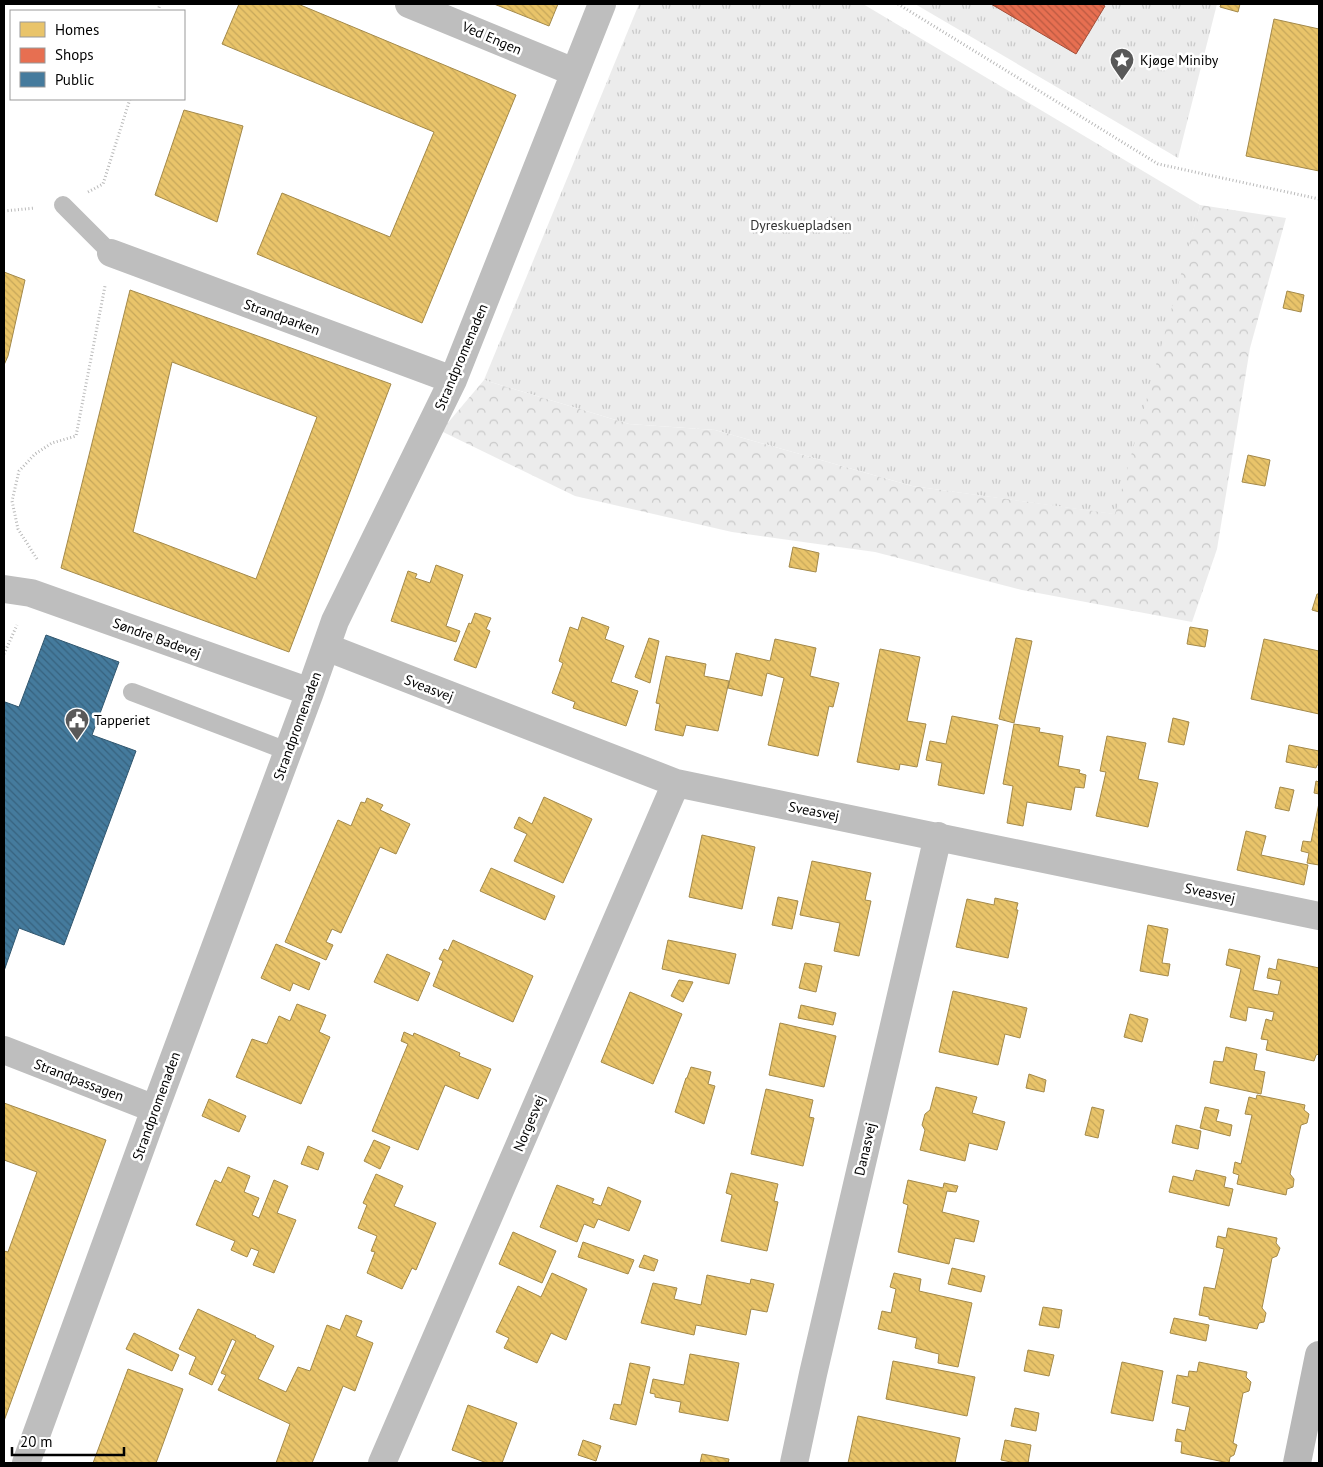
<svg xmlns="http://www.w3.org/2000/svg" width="1323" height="1467" font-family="'PT Sans',sans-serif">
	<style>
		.grass { fill: url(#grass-tufts) }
		.forest { fill: url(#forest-crowns) }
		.homes { fill: url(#homes-back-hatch); stroke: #a3894a; fill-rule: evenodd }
		.shops { fill: url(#shops-back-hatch); stroke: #a24e39 }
		.public { fill: url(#public-back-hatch); stroke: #30566e }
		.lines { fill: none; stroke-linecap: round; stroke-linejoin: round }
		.path { stroke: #b9b9b9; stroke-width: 3; stroke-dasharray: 1 2.5; stroke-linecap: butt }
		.lane { stroke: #bebebe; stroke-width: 18 }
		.street { stroke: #bebebe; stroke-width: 28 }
		.secondary { stroke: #b8b8b8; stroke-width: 28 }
		.labels { text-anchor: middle; stroke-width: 5; stroke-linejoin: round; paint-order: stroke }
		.street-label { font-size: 14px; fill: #000; stroke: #fff }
		.poi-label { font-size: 14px; fill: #000; stroke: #fff; text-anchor: start }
		.park-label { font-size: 14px; fill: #333; stroke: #fff }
	</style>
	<defs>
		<pattern id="grass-tufts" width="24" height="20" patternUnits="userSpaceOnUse" patternTransform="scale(1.25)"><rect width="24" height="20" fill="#ececec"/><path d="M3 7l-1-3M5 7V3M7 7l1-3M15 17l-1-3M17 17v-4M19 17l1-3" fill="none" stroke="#c9c9c9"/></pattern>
		<pattern id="forest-crowns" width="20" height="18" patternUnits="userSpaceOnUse" patternTransform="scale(1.25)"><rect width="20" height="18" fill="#ececec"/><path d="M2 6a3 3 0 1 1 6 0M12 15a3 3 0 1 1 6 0" fill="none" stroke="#c9c9c9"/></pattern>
		<pattern id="homes-back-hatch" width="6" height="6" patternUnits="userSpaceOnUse" patternTransform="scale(1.25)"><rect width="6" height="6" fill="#e9c46a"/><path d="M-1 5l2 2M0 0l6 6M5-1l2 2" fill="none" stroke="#c6a75a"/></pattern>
		<pattern id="shops-back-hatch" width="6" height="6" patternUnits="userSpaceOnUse" patternTransform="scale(1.25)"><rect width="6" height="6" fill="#e76f51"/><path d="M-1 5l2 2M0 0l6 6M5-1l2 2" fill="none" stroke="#b95941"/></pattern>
		<pattern id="public-back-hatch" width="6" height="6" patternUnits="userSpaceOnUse" patternTransform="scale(1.25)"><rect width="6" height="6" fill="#457b9d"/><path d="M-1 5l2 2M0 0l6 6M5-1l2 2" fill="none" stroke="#37627e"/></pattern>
	</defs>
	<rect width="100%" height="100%" fill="#fff"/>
	<path class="grass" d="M639 4H863L1200 205 1120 515 912 486 715 430 629 424 484 380Z
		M915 4H1217L1178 158Z"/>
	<path class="forest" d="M1200 205 1286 218 1250 348 1217 549 1192 622 1022 590 875 552 732 532 575 496 441 431 484 380 629 424 715 430 912 486 1115 514Z"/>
	<path class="homes" d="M239 4H298L516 95 422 323 257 254 282 193 390 237 434 132 222 44Z
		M494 4H558L549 26Z
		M1221 4H1240L1238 12 1220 7Z
		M1274 19 1319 29V171L1246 156Z
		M184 110 243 126 217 222 155 195Z
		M4 272 25 280 8 356 4 365Z
		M130 290 391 384 289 652 61 568ZM172 362 317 417 256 579 133 532Z
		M1287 291 1304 295 1301 312 1283 308Z
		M1248 455 1270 460 1265 486 1242 482Z
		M793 547 819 553 816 572 789 567Z
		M436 565 463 575 446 626 460 631 456 642 391 621 408 571 417 574 415 578 430 583Z
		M1317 594H1319V612L1312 610Z
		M475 613 491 618 486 629 490 631 476 668 454 660 469 623 471 624Z
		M582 617 609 627 605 639 624 646 611 682 638 691 626 726 573 708 575 702 552 693 563 663 559 661 570 627 578 630Z
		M1190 627 1208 630 1205 647 1187 644Z
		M649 638 659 641 650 683 635 677Z
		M1016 638 1032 641 1014 723 999 719Z
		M775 639 816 648 810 676 839 683 833 707 829 706 818 756 768 745 784 678 767 673 762 696 728 688 736 653 770 661Z
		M1264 639 1319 651V714L1251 699Z
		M880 649 920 657 907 721 926 724 917 767 900 764 899 770 857 762Z
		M666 656 706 664 704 676 729 681 718 731 686 725 683 736 655 730 660 704 656 703Z
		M952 716 998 725 984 794 938 785 942 763 926 760 930 741 946 744Z
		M1173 718 1189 722 1184 745 1168 742Z
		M1014 724 1040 728 1039 732 1063 736 1058 766 1080 770 1079 773 1086 775 1084 788 1075 787 1071 810 1027 802 1023 826 1007 823 1013 786 1003 784Z
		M1107 736 1146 743 1138 779 1158 783 1148 827 1096 816 1106 772 1100 771Z
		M1289 745 1319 751V765H1317L1316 768 1286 762Z
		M1316 781 1319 782V794L1314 793Z
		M1280 787 1294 790 1289 811 1275 808Z
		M544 797 592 819 563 883 514 861 527 834 514 828 519 817 532 824Z
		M367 798 383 805 380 810 410 824 396 854 380 847 341 933 332 929 326 942 333 945 326 960 285 942 338 820 351 826 361 802 365 803Z
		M1319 803V865L1307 863 1309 853 1301 851 1303 841 1311 842Z
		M1246 831 1266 836 1261 855 1308 865 1304 885 1237 870Z
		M702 835 755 847 742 909 689 897Z
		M812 861 871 873 865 900 871 901 859 956 834 951 840 923 800 915Z
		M491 868 555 896 545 920 480 891Z
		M778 897 798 901 792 929 772 925Z
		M995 898 1018 903 1016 910H1018L1008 958 956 947 967 899 994 905Z
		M1148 925 1168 929 1162 963 1170 964 1168 976 1140 971Z
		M453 940 533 976 513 1022 433 986 443 961 439 959 444 949 448 951Z
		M668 940 736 954 729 984 662 969Z
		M276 944 320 963 309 990 293 983 290 991 261 978Z
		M1229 949 1260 956 1253 990 1278 995 1281 981 1267 978 1269 968 1276 970 1278 959 1319 968V1054L1316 1055 1314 1061 1266 1050 1268 1040 1261 1039 1266 1019 1272 1021 1274 1012 1248 1007 1246 1021 1230 1017 1241 969 1226 965Z
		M387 954 430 973 418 1001 374 982Z
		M805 963 822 966 816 992 799 988Z
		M679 980 693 982 683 1002 671 996Z
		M953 991 1027 1008 1020 1038 1005 1034 998 1065 939 1052Z
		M630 992 682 1014 653 1084 601 1062Z
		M297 1004 326 1015 319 1032 330 1037 301 1104 236 1077 252 1039 267 1044 279 1016 290 1021Z
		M801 1005 836 1013 833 1025 798 1018Z
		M1130 1014 1148 1019 1142 1042 1124 1037Z
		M780 1023 836 1036 824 1087 769 1075Z
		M404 1032 413 1036 414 1033 460 1053 459 1056 491 1069 478 1099 445 1085 418 1150 372 1131 408 1044 401 1041Z
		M1226 1047 1257 1054 1254 1070 1265 1072 1261 1094 1210 1083 1214 1061 1223 1062Z
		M691 1067 711 1072 708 1084 715 1086 704 1124 675 1112 686 1078H687Z
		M1029 1074 1046 1080 1044 1092 1026 1088Z
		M936 1087 977 1097 972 1113 1005 1122 997 1150 969 1143 965 1161 920 1150 925 1130 922 1125 925 1114 930 1110Z
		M766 1089 813 1100 809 1117 814 1118 803 1166 751 1154Z
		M1257 1095 1305 1105 1304 1110 1309 1114 1307 1123 1301 1125 1290 1174 1294 1179 1293 1187 1287 1189 1286 1195 1237 1184 1239 1175 1233 1173 1235 1162 1241 1164 1252 1115 1245 1114 1249 1097 1256 1099Z
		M209 1099 246 1116 239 1132 202 1116Z
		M4 1103 106 1140 4 1421V1251L8 1252 37 1172 4 1160Z
		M1092 1107 1104 1110 1098 1138 1085 1135Z
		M1205 1107 1219 1110 1216 1121 1232 1125 1230 1136 1200 1128Z
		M1176 1125 1201 1131 1198 1149 1172 1143Z
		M374 1140 390 1147 380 1169 364 1161Z
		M308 1146 324 1153 318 1170 301 1164Z
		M228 1167 250 1176 244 1192 259 1198 252 1215 259 1218 274 1180 288 1186 277 1213 296 1220 274 1273 253 1265 259 1251 251 1248 247 1257 231 1250 235 1241 196 1225 215 1180 221 1183Z
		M1196 1170 1226 1177 1224 1187 1233 1189 1229 1206 1169 1192 1173 1176 1193 1181Z
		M731 1173 778 1184 774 1201 778 1202 767 1251 721 1241 732 1195 726 1193Z
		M376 1174 403 1186 394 1206 436 1223 416 1270 412 1268 402 1289 367 1273 375 1252 371 1251 377 1236 358 1228 367 1205 363 1203Z
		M908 1180 943 1188 944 1183 958 1186 956 1192 947 1191 942 1212 979 1221 974 1242 955 1238 949 1264 898 1252 908 1205 903 1203Z
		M557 1185 594 1199 592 1203 601 1206 608 1187 641 1201 629 1231 598 1219 594 1228 584 1224 577 1242 540 1227Z
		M1228 1228 1277 1238 1276 1243 1280 1248 1277 1256 1272 1258 1262 1308 1266 1313 1264 1322 1259 1323 1257 1329 1209 1319V1317L1199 1315 1204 1287 1215 1289 1224 1249 1216 1247 1218 1236 1226 1238Z
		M513 1232 556 1251 542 1283 499 1264Z
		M583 1242 634 1260 628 1274 578 1257Z
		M644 1255 658 1260 654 1271 639 1267Z
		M952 1268 985 1276 981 1292 948 1284Z
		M552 1273 587 1289 566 1340 551 1333 537 1363 504 1348 509 1338 496 1332 518 1286 541 1297Z
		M894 1273 921 1279 919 1291 972 1303 958 1367 938 1363 939 1354 915 1348 917 1338 878 1329 882 1311 891 1313 896 1289 890 1287Z
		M707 1275 750 1284 751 1279 774 1284 767 1312 751 1309 746 1335 696 1325 694 1335 641 1323 653 1283 677 1288 674 1299 701 1305Z
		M1043 1307 1062 1310 1059 1328 1039 1325Z
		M198 1309 256 1336 255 1337 274 1346 258 1379 286 1392 298 1367 310 1371 327 1325 340 1330 346 1315 362 1321 356 1336 373 1343 355 1391 343 1386 312 1463H276L290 1424 218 1390 226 1375 221 1373 236 1341 232 1339 212 1385 189 1374 196 1357 179 1349Z
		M1174 1318 1209 1325 1206 1341 1170 1333Z
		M134 1333 179 1355 172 1371 126 1349Z
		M1028 1350 1054 1355 1049 1376 1024 1371Z
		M690 1354 739 1363 728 1421 679 1412 681 1402 655 1397V1394L650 1393 653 1379 684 1385Z
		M893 1361 975 1377 967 1416 886 1399Z
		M1122 1362 1163 1371 1153 1421 1111 1413Z
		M1199 1362 1247 1372 1246 1377 1251 1382 1249 1391 1243 1393 1233 1443 1237 1445 1234 1455 1230 1457 1229 1463 1181 1453 1182 1442 1175 1441 1177 1429 1185 1431 1190 1407 1172 1403 1177 1375 1188 1377 1189 1371 1197 1372Z
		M630 1363 650 1367 636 1425 610 1419 614 1404 621 1405Z
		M128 1369 183 1389 156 1463H93Z
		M468 1405 517 1423 502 1463H487L452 1450Z
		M1015 1408 1039 1413 1036 1431 1011 1426Z
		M858 1416 960 1438 955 1463H848Z
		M583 1440 601 1446 596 1461 578 1455Z
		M1005 1440 1031 1445 1028 1463H1016L1001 1460Z
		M702 1454 729 1459 728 1463H700Z"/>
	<path class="shops" d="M991 4H1101L1105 6 1076 54Z"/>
	<path class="public" d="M46 635 119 662 92 735 136 751 64 945 19 928 4 971V705L5 702 19 707Z"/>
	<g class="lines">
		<path class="path" d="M898 4 1158 164 1319 199
			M158 11 160 4
			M88 192 103 184 130 99
			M4 211 35 208
			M37 559 18 529 12 501 19 471 35 454 52 443 76 436 105 286
			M4 654 17 625"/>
		<path class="lane" d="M63 205 111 253
			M132 692 287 751"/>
		<path class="street" d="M409 4 574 72
			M111 253 453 380
			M4 589 31 593 310 692
			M326 647 676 783 1319 916
			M4 1050 155 1109
			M26 1463 155 1109 310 692 335 621 453 380 602 4
			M382 1463 676 783
			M794 1463 813 1374 938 836"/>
		<path class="secondary" d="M1297 1463 1319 1355"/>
	</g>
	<defs>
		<symbol id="sight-pin" viewBox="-11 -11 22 30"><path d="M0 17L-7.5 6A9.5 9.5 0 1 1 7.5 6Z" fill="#595959" stroke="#fff"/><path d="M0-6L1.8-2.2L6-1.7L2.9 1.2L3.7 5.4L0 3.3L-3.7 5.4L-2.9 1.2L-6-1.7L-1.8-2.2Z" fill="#fff"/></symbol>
		<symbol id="civic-pin" viewBox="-11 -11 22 30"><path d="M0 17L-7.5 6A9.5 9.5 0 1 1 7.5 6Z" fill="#595959" stroke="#fff"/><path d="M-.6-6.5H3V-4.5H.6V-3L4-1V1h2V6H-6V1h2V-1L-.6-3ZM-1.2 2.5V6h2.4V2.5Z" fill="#fff"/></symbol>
	</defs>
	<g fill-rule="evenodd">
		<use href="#sight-pin" x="1108" y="46" width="28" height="38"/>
		<use href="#civic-pin" x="63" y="706" width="28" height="38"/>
	</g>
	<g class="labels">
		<g class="street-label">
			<text transform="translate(492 38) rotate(23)" y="5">Ved Engen</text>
			<text transform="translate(282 317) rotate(20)" y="5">Strandparken</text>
			<text transform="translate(461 357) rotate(-67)" y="5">Strandpromenaden</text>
			<text transform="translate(157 638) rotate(20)" y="5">Søndre Badevej</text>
			<text transform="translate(429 688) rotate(21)" y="5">Sveasvej</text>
			<text transform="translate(297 726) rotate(-70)" y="5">Strandpromenaden</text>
			<text transform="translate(814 811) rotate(11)" y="5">Sveasvej</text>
			<text transform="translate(1210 893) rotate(12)" y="5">Sveasvej</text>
			<text transform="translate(79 1080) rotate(21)" y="5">Strandpassagen</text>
			<text transform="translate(156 1106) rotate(-70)" y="5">Strandpromenaden</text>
			<text transform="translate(529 1123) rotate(-67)" y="5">Norgesvej</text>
			<text transform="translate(865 1149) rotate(-77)" y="5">Danasvej</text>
		</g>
		<g class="poi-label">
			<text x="1140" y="65">Kjøge Miniby</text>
			<text x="94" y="725">Tapperiet</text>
		</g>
		<g class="park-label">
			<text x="801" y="230">Dyreskuepladsen</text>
		</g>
	</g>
	<rect width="1323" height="1467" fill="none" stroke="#000000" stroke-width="10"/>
	<rect x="10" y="10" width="175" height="90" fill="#ffffff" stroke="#999999"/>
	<rect x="20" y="22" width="25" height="15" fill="#e9c46a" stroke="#999999"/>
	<text x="55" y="35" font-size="15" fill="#000000">Homes</text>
	<rect x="20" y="48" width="25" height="15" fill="#e76f51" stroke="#999999"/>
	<text x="55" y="60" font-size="15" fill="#000000">Shops</text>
	<rect x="20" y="72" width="25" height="15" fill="#457b9d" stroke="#999999"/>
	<text x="55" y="85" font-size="15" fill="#000000">Public</text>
	<path d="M12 1447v8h112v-8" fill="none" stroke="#000000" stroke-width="2.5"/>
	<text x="20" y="1447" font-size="15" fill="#000000" stroke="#ffffff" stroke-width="4" paint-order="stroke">20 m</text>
</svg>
